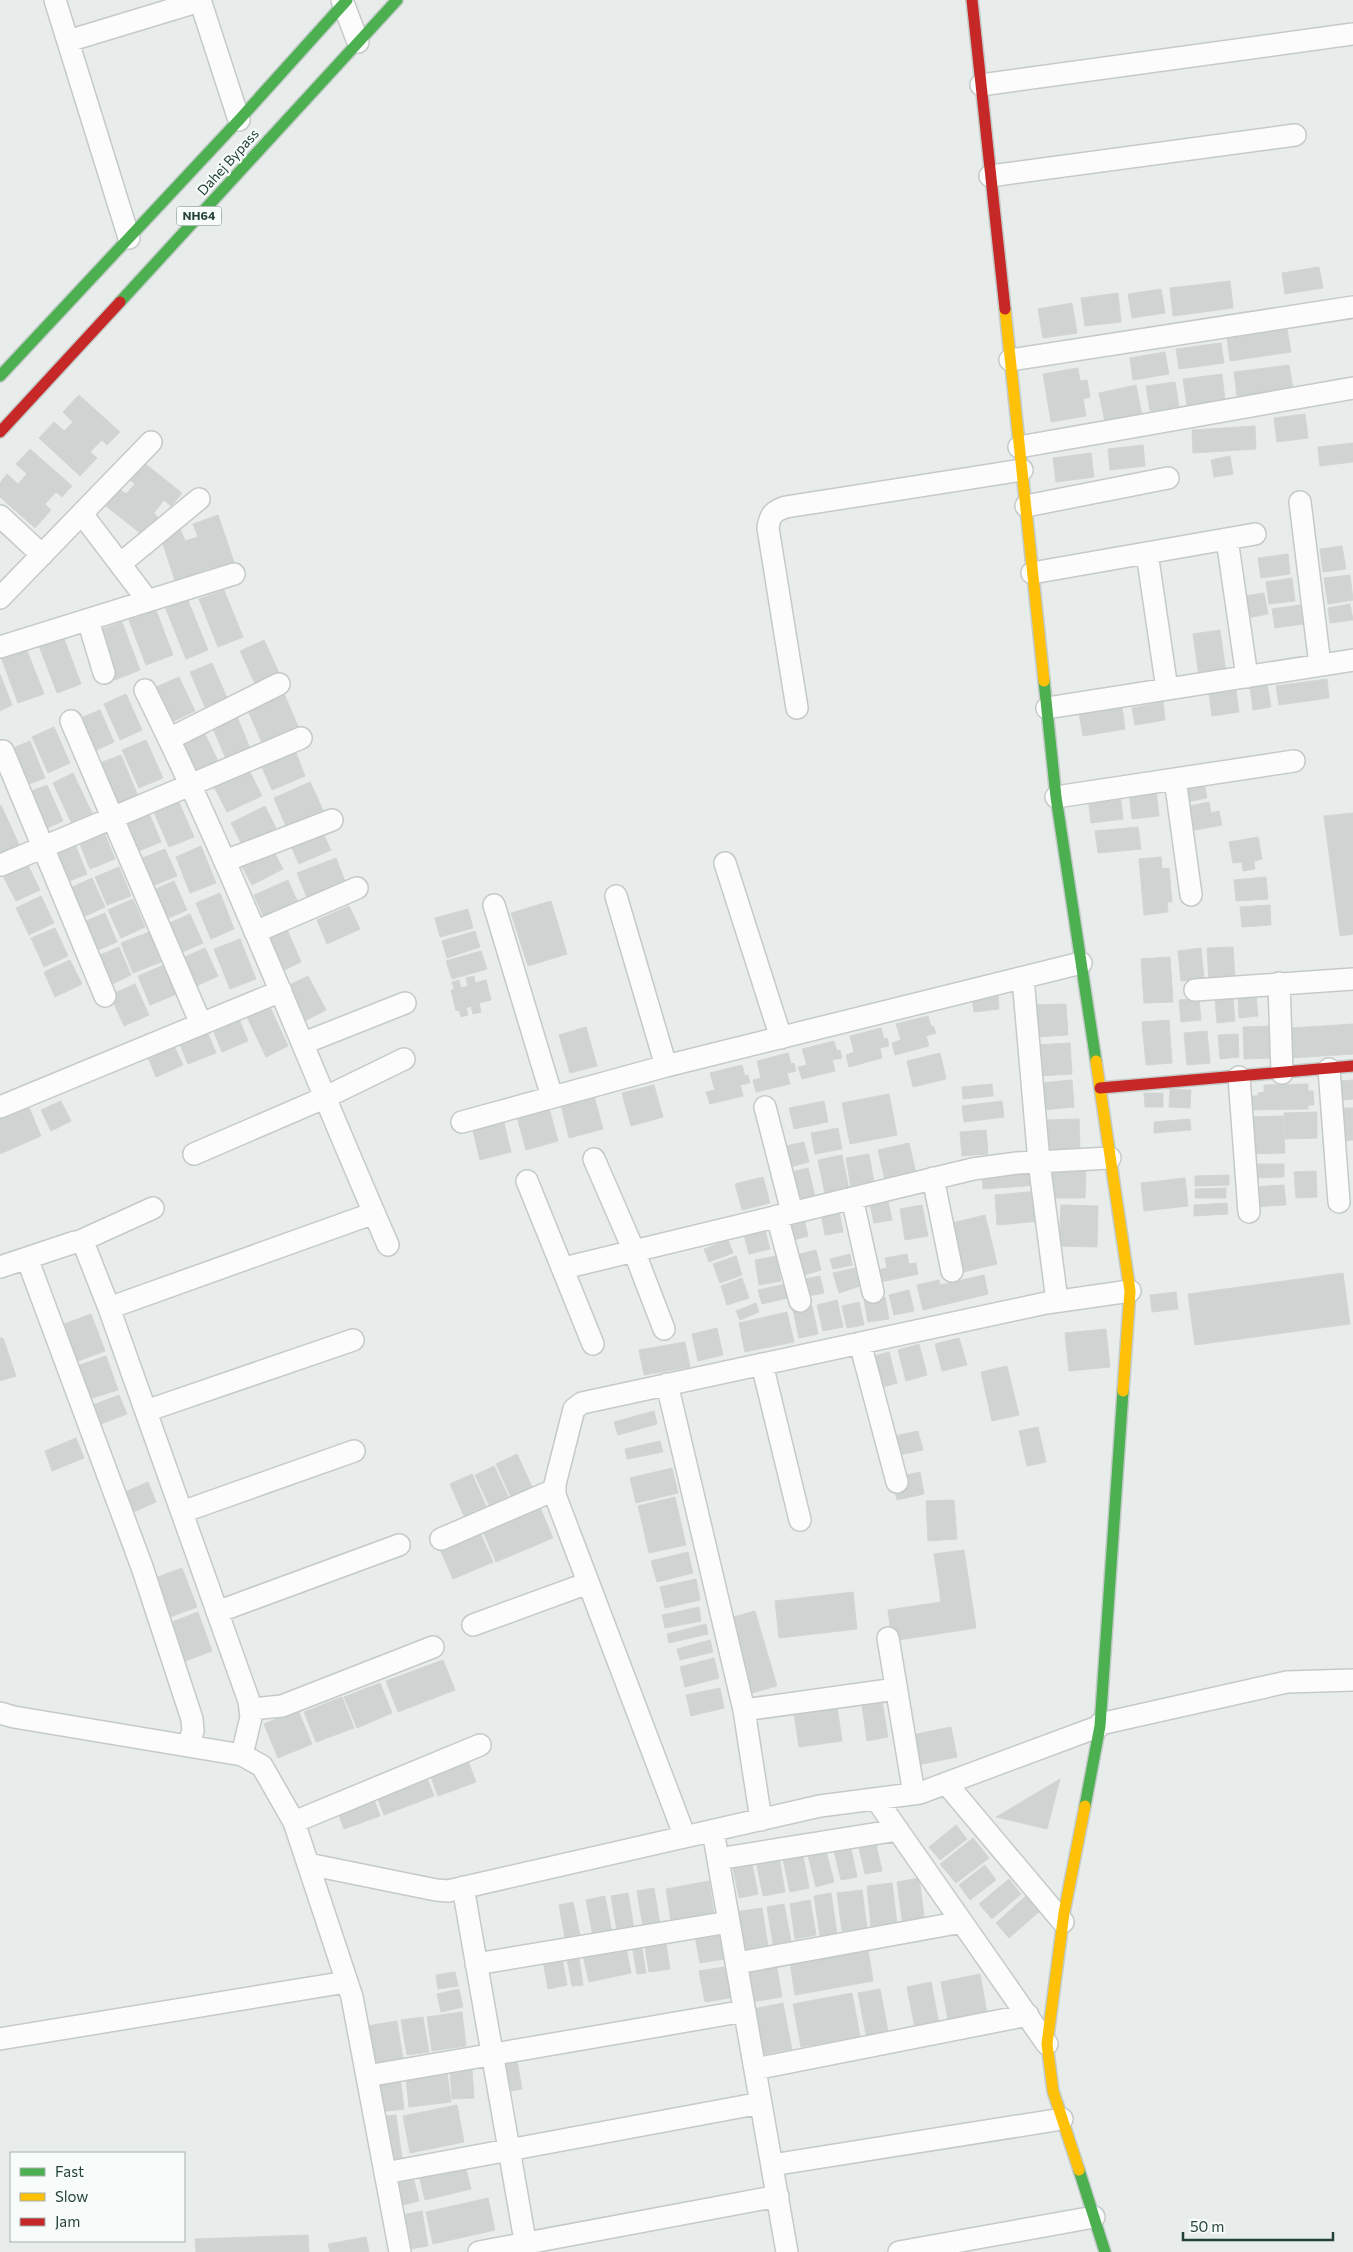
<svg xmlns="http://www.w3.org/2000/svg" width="1353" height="2252" font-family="Commissioner,sans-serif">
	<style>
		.building { fill: #cfd4d2; stroke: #d1d6d4 }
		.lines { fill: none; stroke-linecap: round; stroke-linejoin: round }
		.street-casing { stroke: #c5cac8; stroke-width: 24 }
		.fast-casing { stroke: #c3cbc8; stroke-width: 14 }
		.slow-casing { stroke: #c3cbc8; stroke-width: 14 }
		.jam-casing { stroke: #c3cbc8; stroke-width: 14 }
		.street { stroke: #fcfcfc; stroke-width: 21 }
		.fast { stroke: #4caf50; stroke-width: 11 }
		.slow { stroke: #ffc107; stroke-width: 11 }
		.jam { stroke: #c62828; stroke-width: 11 }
		.labels { text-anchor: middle; stroke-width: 4.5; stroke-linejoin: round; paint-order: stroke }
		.shield { fill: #f7fbf9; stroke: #637a73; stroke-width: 1 }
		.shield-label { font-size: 12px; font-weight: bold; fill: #24423a }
		.street-label { font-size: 14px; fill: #24423a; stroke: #f7fbf9 }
	</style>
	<rect width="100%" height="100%" fill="#e8edeb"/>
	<path class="building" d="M1319 267 1323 288 1285 294 1282 273Z
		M1230 281 1233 308 1173 316 1170 288Z
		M1161 289 1165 313 1132 318 1128 294Z
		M1118 293 1121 322 1085 326 1081 298Z
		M1072 303 1077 333 1043 338 1038 309Z
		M1287 329 1291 352 1230 361 1227 338Z
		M1221 343 1224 363 1179 369 1176 349Z
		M1165 352 1169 374 1133 380 1130 358Z
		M1289 365 1293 389 1237 396 1234 372Z
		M1078 368 1080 381 1087 380 1090 397 1083 399 1086 416 1051 422 1043 374Z
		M1222 374 1225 401 1187 406 1183 379Z
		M1175 382 1179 407 1150 411 1146 386Z
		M1136 385 1142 415 1105 422 1099 393Z
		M79 395 120 432 107 445 102 440 90 452 97 458 80 476 39 438 54 422 64 431 73 422 63 412Z
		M1305 414 1308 438 1277 442 1274 418Z
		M1255 426 1256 449 1193 453 1192 430Z
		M1353 443V462L1320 466 1318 447Z
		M1143 445 1145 466 1110 470 1108 449Z
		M30 449 72 486 62 497 56 492 45 504 51 510 35 528 0 497V483L7 474 18 484 27 474 16 464Z
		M1091 453 1094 477 1056 482 1053 458Z
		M1230 456 1233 474 1214 477 1211 460Z
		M138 458 182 493 171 506 164 500 154 513 160 519 145 537 101 502 115 486 126 494 135 484 124 475Z
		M218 515 236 568 216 575 214 567 198 572 201 580 177 587 160 535 180 528 185 541 198 537 193 524Z
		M1342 546 1346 569 1323 572 1320 549Z
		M1288 554 1290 574 1261 578 1258 558Z
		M1350 575 1353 600 1328 604 1324 578Z
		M1292 578 1295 601 1269 604 1266 582Z
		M224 590 243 637 218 647 199 599Z
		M1264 593 1268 614 1242 619 1238 597Z
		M187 598 208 650 186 659 165 607Z
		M1350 604 1353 620 1330 623 1328 608Z
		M1300 605 1303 624 1275 628 1272 609Z
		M156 610 173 655 146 665 129 620Z
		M122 622 140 670 115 680 97 631Z
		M1220 630 1226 673 1199 677 1193 634Z
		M63 636 81 684 57 693 39 646Z
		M264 640 280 675 256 686 240 651Z
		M26 648 44 694 18 703 1 657Z
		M212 663 227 698 205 707 190 672Z
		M0 674 12 705 0 711Z
		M179 677 195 711 172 722 156 687Z
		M1327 679 1329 698 1279 705 1276 686Z
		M1267 683 1271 707 1253 710 1250 686Z
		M282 689 299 729 263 745 246 706Z
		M1236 690 1239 712 1212 716 1209 694Z
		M126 694 142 730 120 740 104 704Z
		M1163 702 1165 720 1135 725 1132 708Z
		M1122 707 1125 729 1083 736 1079 713Z
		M100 710 114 742 90 753 76 720Z
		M236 714 253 756 229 766 211 724Z
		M54 727 70 763 48 773 32 737Z
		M202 728 218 761 194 773 178 739Z
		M146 740 163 778 139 788 122 750Z
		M30 741 45 778 21 787 6 751Z
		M295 750 305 776 272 790 261 765Z
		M121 755 138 796 113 805 97 764Z
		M248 768 262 796 227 812 213 785Z
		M73 773 92 813 71 822 53 783Z
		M310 782 323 810 286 826 274 798Z
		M1204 782 1207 798 1181 803 1178 787Z
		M47 785 63 821 40 831 24 794Z
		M1156 789 1159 816 1132 819 1129 791Z
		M1120 792 1123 819 1091 823 1088 796Z
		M178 800 194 837 169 847 153 810Z
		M1209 802 1211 813 1219 811 1222 825 1190 831 1185 807Z
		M1 805 20 847 0 856V806Z
		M265 806 276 828 242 845 231 823Z
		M149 813 161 842 134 853 122 825Z
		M1353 813V934L1340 936 1324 816Z
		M319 825 331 850 299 864 288 839Z
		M1138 827 1141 849 1098 853 1095 831Z
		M104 832 115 859 90 869 79 842Z
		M1258 837 1262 859 1254 861 1255 869 1243 871 1242 862 1233 863 1229 842Z
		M75 844 87 874 62 884 50 854Z
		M201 846 216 883 190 893 176 857Z
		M271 846 283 869 252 885 239 861Z
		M165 849 177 876 152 886 140 859Z
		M1161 857 1162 869 1169 868 1172 902H1167L1168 912 1144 915 1139 859Z
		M336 858 346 884 308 900 297 873Z
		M28 865 40 890 16 901 3 876Z
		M119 867 131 896 107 905 95 877Z
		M1266 877 1268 899 1236 901 1234 880Z
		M92 878 105 907 79 919 66 890Z
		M288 880 298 903 264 918 254 895Z
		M174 881 187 910 162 921 149 892Z
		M220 893 234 929 211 939 196 903Z
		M41 896 54 923 29 935 16 908Z
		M133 899 145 927 121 938 108 910Z
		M551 901 567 954 528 966 511 913Z
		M1270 905 1271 925 1242 927 1240 907Z
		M349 906 360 929 327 944 317 920Z
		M468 909 473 928 440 937 435 918Z
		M105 913 117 942 91 953 79 924Z
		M190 914 203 943 176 955 163 926Z
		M286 927 301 962 276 974 260 939Z
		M55 928 68 956 44 967 31 938Z
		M475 931 480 947 447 958 442 941Z
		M149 932 161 962 133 973 121 943Z
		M240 939 256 979 230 989 214 949Z
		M119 947 131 975 106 987 93 958Z
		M1233 947 1235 980 1209 981 1207 948Z
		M205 948 218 976 192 988 178 960Z
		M1201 948 1204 979 1181 981 1178 951Z
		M481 951 487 969 452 979 446 961Z
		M1170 957 1173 1002 1144 1003 1141 959Z
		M70 960 82 984 55 997 44 972Z
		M164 965 177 994 150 1005 138 976Z
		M308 976 326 1010 301 1023 283 988Z
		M474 976 475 983 486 980 491 1000 479 1003 481 1012 473 1014 471 1006 466 1008 468 1015 461 1017 459 1010 456 1011 451 990 454 989 452 982 459 980 461 988 468 986 466 978Z
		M135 984 149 1015 124 1026 110 995Z
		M998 994 999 1009 974 1012 972 997Z
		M1256 996 1258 1016 1239 1018 1238 998Z
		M1199 998 1201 1020 1181 1022 1179 1000Z
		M1233 998 1235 1021 1217 1023 1215 999Z
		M1066 1004 1068 1035 1035 1037 1033 1005Z
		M270 1007 288 1046 266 1057 247 1017Z
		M237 1014 248 1041 222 1052 211 1025Z
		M928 1016 931 1026H933L936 1033 926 1036 929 1046 895 1055 892 1043 901 1040 896 1024Z
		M1169 1020 1172 1063 1146 1065 1142 1022Z
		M1353 1024V1054L1290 1058 1289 1028Z
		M205 1026 216 1053 188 1064 177 1037Z
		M1272 1026 1273 1058 1244 1059 1243 1027Z
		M586 1027 597 1066 570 1073 559 1035Z
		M881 1028 884 1039 887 1038 889 1046 880 1048 882 1058 849 1067 846 1055 854 1052 850 1036Z
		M1207 1031 1210 1063 1187 1065 1184 1033Z
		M1238 1034 1239 1057 1220 1059 1218 1035Z
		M171 1039 183 1065 156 1077 145 1050Z
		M834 1041 837 1051 840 1050 842 1058 832 1060 835 1071 802 1079 798 1067 807 1065 802 1049Z
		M1070 1043 1072 1074 1038 1076 1035 1045Z
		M788 1053 791 1064 794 1063 796 1071 787 1073 790 1084 756 1092 753 1080 761 1078 757 1061Z
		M940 1053 946 1079 913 1087 907 1061Z
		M742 1065 745 1076 748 1075 750 1083 740 1085 743 1096 710 1104 706 1092 715 1090 710 1073Z
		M1072 1080 1074 1107 1042 1110 1040 1083Z
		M1353 1080V1099L1341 1100 1340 1081Z
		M992 1084 993 1096 963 1099 962 1087Z
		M1308 1084V1091H1313L1314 1105H1308V1109L1245 1110V1096H1258V1093L1264 1092V1085Z
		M654 1085 663 1117 631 1126 622 1093Z
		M1170 1089 1191 1090 1190 1108 1169 1107Z
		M1144 1093H1163V1107H1145Z
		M889 1094 897 1135 850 1144 842 1103Z
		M594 1096 603 1129 569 1138 561 1105Z
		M61 1101 71 1121 51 1131 41 1110Z
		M824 1101 828 1122 794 1129 789 1108Z
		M1002 1101 1004 1117 964 1122 962 1106Z
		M28 1105 41 1136 0 1154V1118Z
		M549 1108 558 1141 526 1150 517 1117Z
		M1336 1108H1353V1140L1337 1141Z
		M1317 1112V1138L1285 1139 1284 1113Z
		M1283 1116 1285 1153 1249 1154 1248 1117Z
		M503 1119 511 1152 480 1160 472 1127Z
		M1079 1119 1080 1151H1044V1120Z
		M1190 1119 1191 1130 1154 1133V1122Z
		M838 1128 842 1149 815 1154 811 1133Z
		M986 1130 988 1154 962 1156 960 1132Z
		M804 1142 809 1162 786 1168 781 1147Z
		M909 1143 916 1173 885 1180 878 1150Z
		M869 1154 874 1183 851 1187 846 1158Z
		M842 1155 849 1189 825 1194 818 1160Z
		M1253 1164H1284V1177L1254 1178Z
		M808 1168 815 1196 794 1201 787 1173Z
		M1038 1168 1039 1185 983 1189 982 1172Z
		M1048 1168H1086L1085 1198H1048Z
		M1316 1171 1317 1197 1296 1198 1294 1172Z
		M1229 1175V1185L1195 1186V1176Z
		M763 1177 770 1203 742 1210 735 1184Z
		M1185 1178 1188 1206 1144 1211 1141 1183Z
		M1284 1185 1286 1205 1252 1207 1250 1187Z
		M1226 1188V1198H1195V1189Z
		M1039 1191 1042 1221 997 1225 995 1195Z
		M888 1201 892 1220 874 1223 870 1204Z
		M1227 1203 1228 1214 1194 1216V1205Z
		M922 1205 928 1236 905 1240 900 1209Z
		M1061 1205 1098 1206 1097 1247 1059 1246Z
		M839 1211 843 1232 825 1235 821 1214Z
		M985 1215 997 1264 959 1273 948 1224Z
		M804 1219 808 1236 790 1241 785 1224Z
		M765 1230 770 1249 749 1254 744 1235Z
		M728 1240 733 1253 709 1262 704 1249Z
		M816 1250 821 1270 801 1276 796 1255Z
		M850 1254 852 1265 833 1269 830 1259Z
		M907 1254 909 1264 916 1263 918 1274 881 1282 878 1270 887 1268 885 1258Z
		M736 1256 742 1275 720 1283 713 1264Z
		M776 1256 781 1281 759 1285 755 1260Z
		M855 1268 860 1286 839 1293 833 1273Z
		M1343 1273 1350 1324 1195 1345 1188 1294Z
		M984 1275 988 1294 923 1310 917 1285 939 1280 940 1285Z
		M820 1276 824 1293 803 1297 799 1280Z
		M742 1278 749 1298 727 1305 721 1286Z
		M785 1284 788 1298 762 1304 758 1290Z
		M909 1290 914 1311 894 1315 889 1295Z
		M1176 1292 1178 1309 1152 1312 1150 1295Z
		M885 1297 889 1319 868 1322 864 1300Z
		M837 1300 843 1327 823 1331 817 1305Z
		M859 1302 864 1325 847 1328 842 1306Z
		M756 1303 759 1312 740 1320 736 1311Z
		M812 1306 818 1334 799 1338 793 1310Z
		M787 1312 794 1342 745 1352 739 1323Z
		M91 1314 105 1351 70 1364 56 1327Z
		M717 1328 723 1355 698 1361 692 1334Z
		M1106 1329 1110 1367 1069 1371 1065 1333Z
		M0 1338H3L16 1376 0 1381Z
		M959 1338 967 1365 942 1371 935 1344Z
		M685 1342 690 1367 644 1375 639 1350Z
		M919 1344 927 1375 906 1381 898 1350Z
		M889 1352 897 1383 876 1389 867 1358Z
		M106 1356 118 1390 83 1401 71 1368Z
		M1007 1366 1019 1415 992 1421 981 1372Z
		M119 1395 127 1414 93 1427 85 1408Z
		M654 1411 657 1424 618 1435 614 1422Z
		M1038 1427 1046 1462 1027 1466 1019 1431Z
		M918 1431 923 1450 895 1456 890 1437Z
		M76 1438 84 1458 52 1471 45 1451Z
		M660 1441 663 1452 627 1459 625 1449Z
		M517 1454 532 1487 511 1497 496 1464Z
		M494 1466 508 1496 489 1505 475 1475Z
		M672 1468 678 1493 636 1503 630 1478Z
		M920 1472 924 1494 897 1500 892 1478Z
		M472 1474 486 1506 464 1516 450 1484Z
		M148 1482 156 1502 127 1515 118 1495Z
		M675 1497 686 1545 649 1553 638 1506Z
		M954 1500 957 1539 928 1541 926 1501Z
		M539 1505 553 1538 496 1562 482 1529Z
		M478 1528 493 1562 453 1579 438 1545Z
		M964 1550 976 1628 892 1641 888 1610 941 1602 934 1554Z
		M688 1552 693 1573 657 1582 651 1561Z
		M182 1568 197 1607 162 1620 147 1581Z
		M696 1579 700 1600 665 1608 660 1587Z
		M853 1592 857 1629 779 1638 775 1601Z
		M699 1607 701 1621 665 1628 662 1615Z
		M755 1611 777 1686 741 1696 719 1621Z
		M198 1612 212 1651 177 1664 162 1626Z
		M706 1624 708 1634 669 1643 667 1634Z
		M710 1640 713 1652 680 1660 677 1649Z
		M714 1658 719 1678 685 1687 680 1667Z
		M443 1660 455 1690 398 1712 386 1681Z
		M380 1683 392 1713 357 1728 344 1697Z
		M720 1688 724 1708 691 1716 686 1695Z
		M881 1695 888 1737 867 1741 861 1698Z
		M342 1697 354 1728 316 1742 304 1712Z
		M836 1700 842 1741 799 1747 793 1706Z
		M298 1710 312 1744 278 1758 264 1724Z
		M951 1727 957 1757 918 1765 912 1735Z
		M464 1750 476 1782 438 1796 426 1764Z
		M422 1765 434 1796 384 1815 372 1784Z
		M1060 1779 1047 1829 996 1817Z
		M369 1786 380 1816 344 1829 333 1800Z
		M956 1825 967 1839 940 1860 929 1847Z
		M874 1835 882 1871 865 1874 857 1839Z
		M973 1838 989 1858 956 1883 940 1864Z
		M849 1839 857 1877 841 1880 832 1843Z
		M825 1847 834 1882 816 1887 807 1852Z
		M802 1850 809 1888 790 1892 782 1854Z
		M778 1852 785 1892 763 1896 755 1856Z
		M751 1859 758 1894 739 1898 732 1863Z
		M985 1865 996 1880 970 1900 959 1885Z
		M919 1878 925 1923 903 1926 897 1882Z
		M1009 1879 1021 1894 992 1919 979 1904Z
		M709 1881 714 1914 671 1921 666 1889Z
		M892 1883 897 1924 871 1926 867 1886Z
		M654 1888 660 1924 643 1927 637 1891Z
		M862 1890 867 1928 842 1931 837 1893Z
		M628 1893 634 1929 617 1931 611 1896Z
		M831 1893 837 1934 820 1936 814 1896Z
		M1028 1894 1041 1910 1009 1938 996 1923Z
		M605 1896 612 1933 593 1936 586 1900Z
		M810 1900 816 1935 795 1939 790 1904Z
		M573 1902 580 1935 565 1938 559 1905Z
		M784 1904 791 1941 773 1944 767 1907Z
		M762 1908 768 1946 741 1950 734 1912Z
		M727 1930 731 1958 700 1963 695 1936Z
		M665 1937 670 1969 649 1972 644 1940Z
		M640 1938 646 1973 637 1974 631 1940Z
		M625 1942 631 1973 589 1982 582 1951Z
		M867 1943 873 1981 795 1995 789 1956Z
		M578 1951 583 1985 572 1986 566 1953Z
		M561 1952 567 1985 548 1989 542 1955Z
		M776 1962 782 1997 752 2002 746 1967Z
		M731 1966 736 1997 705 2002 699 1971Z
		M455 1972 458 1986 438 1989 436 1975Z
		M980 1974 987 2013 948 2020 941 1982Z
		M931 1982 939 2023 915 2028 907 1987Z
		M459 1989 463 2007 441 2012 437 1994Z
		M880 1989 888 2031 866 2035 858 1993Z
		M852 1993 860 2036 801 2047 793 2004Z
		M783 2003 792 2049 756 2056 748 2010Z
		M462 2012 466 2046 432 2051 427 2017Z
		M423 2017 429 2052 407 2055 401 2020Z
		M397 2021 403 2059 373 2063 367 2026Z
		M516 2055 522 2089 495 2094 489 2060Z
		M472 2068 474 2098 452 2099 450 2070Z
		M447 2073 451 2102 409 2107 406 2078Z
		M400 2076 404 2109 379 2112 375 2079Z
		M457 2105 464 2142 410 2153 403 2116Z
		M396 2115 402 2158 385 2160 379 2117Z
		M464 2160 471 2189 425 2200 418 2171Z
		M412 2172 419 2201 392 2208 384 2179Z
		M488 2198 495 2230 433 2244 426 2212Z
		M422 2211 428 2246 403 2250 397 2216Z
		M308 2235 309 2252H196L195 2239Z
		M366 2237 369 2252H330L328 2244Z"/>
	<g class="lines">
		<defs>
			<path id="street" d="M55 0 129 238
				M200 0 239 120
				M342 0 358 42
				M68 41 200 1
				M981 85 1353 34
				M990 176 1295 135
				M1010 360 1353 307
				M1019 447 1353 388
				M1300 502 1320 665
				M1026 506 1168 478
				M82 514 148 601
				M0 516 42 555
				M1227 539 1247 677
				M1147 553 1167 689
				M120 564 199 499
				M1032 573 1255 534
				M0 598 151 442
				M88 620 104 673
				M0 647 234 574
				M145 690C235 871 307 1060 388 1245
				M797 708 768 528C770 514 774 511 786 507L1022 470
				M1047 708 1353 660
				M71 721 201 1024
				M169 739 279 684
				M3 751 105 996
				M1175 779 1191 895
				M1056 797 1294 761
				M225 861 332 820
				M725 863 781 1038
				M1 865 301 738
				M616 896 666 1066
				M494 905 552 1097
				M255 932 357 888
				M1023 978 1039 1162 1057 1301
				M1279 983 1282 1073
				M1195 990 1353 979
				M304 1043 405 1003
				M1329 1069 1339 1202
				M1239 1077 1249 1212
				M0 1107 281 991
				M765 1107 792 1212
				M462 1122 666 1066 1081 963
				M194 1154 326 1097 404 1059
				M594 1159 634 1251 664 1329
				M933 1178 952 1271
				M527 1181 593 1344
				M852 1198 873 1292
				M777 1216 800 1301
				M78 1242 153 1208
				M27 1258 142 1567 192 1719 193 1731 188 1745
				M0 1267 75 1242 82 1244 85 1247 109 1308 249 1701 251 1717 242 1755
				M564 1268 973 1169 1017 1163 1110 1158
				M109 1308 374 1213
				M860 1343 897 1482
				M762 1364 800 1520
				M667 1384 744 1710 761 1820
				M146 1411 353 1340
				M182 1512 354 1451
				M441 1539 554 1490
				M217 1612 399 1545
				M473 1625 588 1583
				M888 1638 914 1794
				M251 1709 282 1706 433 1647
				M744 1710 896 1689
				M0 1713 14 1717 242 1755 262 1766 294 1822 352 1997 400 2252
				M1100 1724 1287 1682 1353 1680
				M946 1783 1063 1922
				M876 1799 1047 2044
				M294 1822 480 1745
				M713 1831 787 2252
				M685 1837 555 1495V1484L574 1409 582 1403 1046 1303 1130 1291
				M718 1859 898 1830
				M308 1864 436 1890 448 1891 820 1806 920 1793 1100 1726
				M463 1887 527 2252
				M737 1963 962 1922
				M476 1964 729 1922
				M0 2039 346 1982
				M755 2069 1028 2015
				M367 2076 745 2011
				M772 2165 1062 2119
				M385 2173 761 2103
				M479 2252 778 2196
				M899 2252 1094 2217"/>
			<path id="fast" d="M120 302 397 0
				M0 376 239 120 347 0
				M1044 681 1056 797 1096 1061
				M1085 1806 1100 1726 1123 1391
				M1079 2170 1105 2252"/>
			<path id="slow" d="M1005 309 1044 681
				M1096 1061 1130 1291 1123 1391
				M1079 2170 1053 2091 1047 2044 1064 1913 1085 1806"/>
			<path id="jam" d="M972 0 1005 309
				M0 432 120 302
				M1100 1088 1353 1066"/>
		</defs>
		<use href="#street" class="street-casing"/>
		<use href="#fast" class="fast-casing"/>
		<use href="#slow" class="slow-casing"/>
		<use href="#jam" class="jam-casing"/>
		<use href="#street" class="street"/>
		<use href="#fast" class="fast"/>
		<use href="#slow" class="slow"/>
		<use href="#jam" class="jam"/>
	</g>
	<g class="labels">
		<rect class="shield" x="176.5" y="206.5" width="45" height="19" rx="4"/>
		<g class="shield-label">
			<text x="199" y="220">NH64</text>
		</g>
		<g class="street-label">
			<text transform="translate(228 162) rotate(-48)" y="5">Dahej Bypass</text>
		</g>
	</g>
	<rect x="10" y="2152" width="175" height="90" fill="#f7fbf9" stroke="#a3b1ad"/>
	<rect x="20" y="2168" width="25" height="8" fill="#4caf50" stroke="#a3b1ad"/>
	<text x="55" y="2177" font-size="15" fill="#24423a">Fast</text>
	<rect x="20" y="2193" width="25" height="8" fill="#ffc107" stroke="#a3b1ad"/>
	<text x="55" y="2202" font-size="15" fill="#24423a">Slow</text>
	<rect x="20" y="2218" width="25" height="8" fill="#c62828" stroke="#a3b1ad"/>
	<text x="55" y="2227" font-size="15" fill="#24423a">Jam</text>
	<path d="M1183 2232v8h150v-8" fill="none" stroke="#24423a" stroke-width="2.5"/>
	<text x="1190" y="2232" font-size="15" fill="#24423a" stroke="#f7fbf9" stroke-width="4" paint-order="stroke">50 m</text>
</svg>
